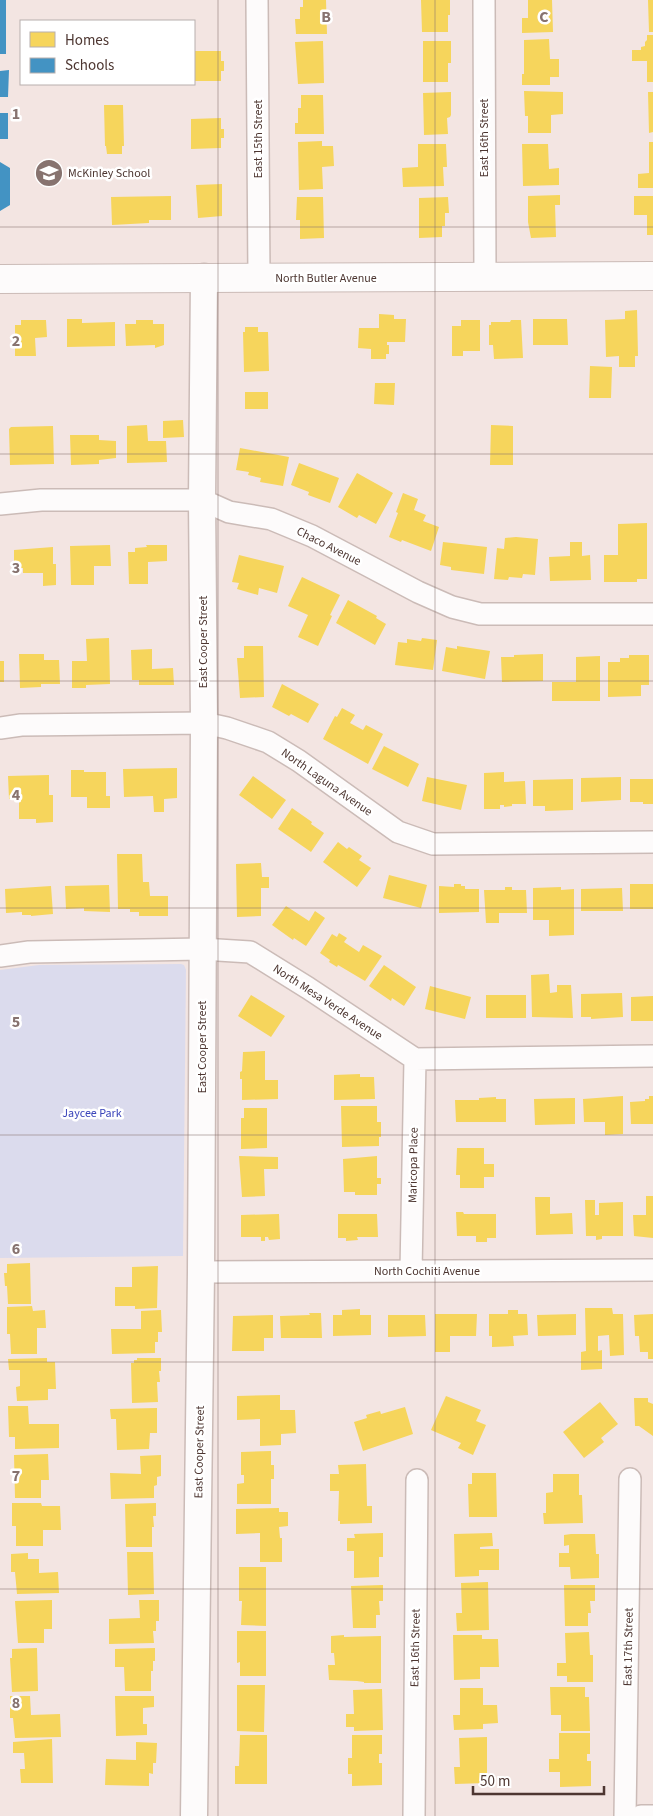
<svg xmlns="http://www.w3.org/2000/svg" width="653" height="1816" font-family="'Source Sans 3',sans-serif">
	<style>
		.park { fill: #dbdbed }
		.homes { fill: #f6d55c }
		.schools { fill: #4393c3 }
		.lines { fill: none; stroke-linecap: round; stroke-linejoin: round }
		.minor-casing { stroke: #cbbbb7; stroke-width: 24 }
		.tertiary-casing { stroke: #cbbbb7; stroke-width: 29 }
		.secondary-casing { stroke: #cbbbb7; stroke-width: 30 }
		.minor { stroke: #fdfbfb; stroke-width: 21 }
		.tertiary { stroke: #fdfbfb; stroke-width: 26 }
		.secondary { stroke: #fdfbfb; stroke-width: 28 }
		.grid { fill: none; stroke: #87736f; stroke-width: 1; stroke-opacity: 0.55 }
		.labels { text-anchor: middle; stroke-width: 5; stroke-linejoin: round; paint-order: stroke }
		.street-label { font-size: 12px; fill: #4d3631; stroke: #fff }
		.poi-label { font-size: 12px; fill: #4d3631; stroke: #fff; text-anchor: start }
		.park-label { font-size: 12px; fill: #3b45ba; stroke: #fff }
		.grid-label { font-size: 16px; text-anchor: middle; font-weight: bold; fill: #87736f; stroke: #fff; stroke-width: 5; stroke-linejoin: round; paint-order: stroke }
	</style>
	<rect width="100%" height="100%" fill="#f3e5e2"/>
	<path class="park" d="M181 964 184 965 186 970 183 1256 0 1258V970L39 965Z"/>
	<path class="homes" d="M303 0H326L327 34H296L295 19H300V7H303Z
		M421 0H450V15H448V32H422Z
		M528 0H552L553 32 522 33V18H528Z
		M648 0H653V32H649Z
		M647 35H653V82H647V61H632V50H641V47L645 46V42L647 40Z
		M549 39 550 59H559V77H550V85H522V74H524V40Z
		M323 41 324 83 298 84 295 42Z
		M423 41H451V63H448V82H423Z
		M194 51H221V61H224V71H221V81H194Z
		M524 91 563 92V114L551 115V133H528V116H525Z
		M451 92V115L450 117 447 118 448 134 424 135 423 93Z
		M648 92H653V132L649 133Z
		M301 95H323L324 134H295V123H298V108H301Z
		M104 105H123L124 146H122V154H107L106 146H105Z
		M221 118V129H224V138H221V148L191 149V119Z
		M322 141V146H333L334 166 322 167 323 189 299 190 298 142Z
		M649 142H653V188H638V174L649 173Z
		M418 144H446L447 167H443L444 186 403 187 402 168 418 167Z
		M522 144H548L549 169 559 168V185L523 186Z
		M222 184V216L198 218 196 185Z
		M560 195V205H555L556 237 531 238 528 222V196Z
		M171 196V220H149V223L112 225 111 197Z
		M634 196H653V235H647V215H634Z
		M297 197H323L324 238 300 239V220H296Z
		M448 197 449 213H445V226H442V237L419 238V198Z
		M637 310 638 356H635V367H619V356L606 357 605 320 625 319V311Z
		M379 314 394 315V319H406L405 342H387V345H389V354H386V359H371V349L358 348 359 328H379Z
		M67 319H82V323L115 322V346L67 347Z
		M533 319H567L568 345H533Z
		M21 320H46L47 337 35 338 36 356H15V325H21Z
		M136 320H153V324H164V345L155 348V345L126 346 125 324H136Z
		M461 320H480V351H463V356H452V326H461Z
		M511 320H521L523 358 494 359 493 345H489V325H491V322H510Z
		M245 327H258V332H268L269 371 244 372 243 332H245Z
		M590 366 612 367 611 398H589Z
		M375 383H395L394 405 374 404Z
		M245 392H268V409H245Z
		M183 420 184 437 163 438V421Z
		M147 425 148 441H166L167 462 127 463V426Z
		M491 425 513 426V465H490Z
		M53 426 54 464 10 465 9 429 11 427Z
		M70 435H99V440L116 441V458L99 460V464L71 465Z
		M240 448 289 457 283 486 260 482 261 478 248 475 249 472 236 470Z
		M299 463 339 478 330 503 308 495 309 492 291 485Z
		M357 473 393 493 376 524 359 515 357 518 338 507Z
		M403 493 418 499 414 510 426 515 423 521 439 527 431 551 402 540 401 542 389 537 398 513 396 512Z
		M647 523V579H637V582H604V555H618V524Z
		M516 537 538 539 535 575 523 574 522 578 509 577 508 580 494 579 497 548 504 549 505 538Z
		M443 542 487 547 484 574 451 570V567L440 565Z
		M570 542H582V556L590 555 591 580 550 581 549 557 570 556Z
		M110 545 111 566H94V585H71L70 546Z
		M146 545H167V561L148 562V584H129L128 552H135V548L147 547Z
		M53 547V564H56V585L43 586V573H23V568L14 569V550Z
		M239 555 284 566 277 593 259 588 258 595 237 589 239 583 232 582Z
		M302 577 340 595 330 615 332 616 318 646 298 637 308 615 288 606Z
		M348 600 377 616 376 618 386 624 375 645 336 623Z
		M109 638 110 684 86 685V688H72V661H87L86 639Z
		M422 638 437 640 433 670 395 665 398 642 407 643V639L421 641Z
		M244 646H263L264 697 240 698 237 658H244Z
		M457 646 490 651 485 679 442 671 446 647 457 649Z
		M152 649V669L173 668 174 685H139V680H132L131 650Z
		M19 654H44V660H59L60 684H41V687L20 688Z
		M543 654V681L502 682 501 657H514V655Z
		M629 655H649V685H641V696L608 697V662H620V658H629Z
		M600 656V701H552V682H576V657Z
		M0 661H4V682H0Z
		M282 684 319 704 308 723 291 714 289 716 272 707Z
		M342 708 355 715 350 723 363 730 366 725 383 734 368 764 323 739 335 716 337 717Z
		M384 746 419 764 408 787 372 769Z
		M177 768V798L164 799V812H154L153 796 124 797 123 769Z
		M71 770H84V772H106V796H110V808H87V797H71Z
		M504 772V782L525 781 526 804H512V806L504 807V805H500V809H484V773Z
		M49 775V795H53V822L36 823V819H19V799H9L8 776Z
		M253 776 286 800 272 819 239 795Z
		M427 777 467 785 461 810 422 801Z
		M621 777V800L581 802V778Z
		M573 779V810L545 811V806H533V780Z
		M630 779H653V804H643V802H630Z
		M292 808 312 822 311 824 324 833 311 852 278 829Z
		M338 842 347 849 349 847 362 856 359 860 371 868 357 887 323 862Z
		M117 854H142L143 882H149L150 896H168V916H139V912H130V909H118Z
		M261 863 262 877H269V888H261V916L237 917 236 864Z
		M389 875 427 885 421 908 383 898Z
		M454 884H461V886H465V889H479V912L439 913V886L454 887Z
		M630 884H653V909H630Z
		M109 885 110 912 84 911V908L66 909 65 886Z
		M51 886 53 914 31 916V915H22V912L6 913 5 889Z
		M505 887H512V890H526L527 913H499V923H486L484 890H505Z
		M561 887V890L574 889V935L549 936V920H533V888Z
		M622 888 623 911H581V889Z
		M286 906 309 921 315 911 325 918 306 946 294 938 293 940 272 925Z
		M339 933 347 938 344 942 359 952 363 945 382 956 365 981 338 965 337 967 329 962 330 960 320 953 332 934 337 937Z
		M384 965 416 987 404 1006 392 998 391 1001 369 986Z
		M549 974 550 993 557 992V985H571L573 1018 532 1017 531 975Z
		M430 986 471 997 465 1019 425 1009Z
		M622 993 623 1017 591 1019V1017H581V994Z
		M251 995 285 1016 271 1037 238 1016Z
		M486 995H526V1018H486Z
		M653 996V1021H631V997Z
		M265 1051V1080H278V1099L242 1100V1079H240V1072L242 1071 243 1052Z
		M360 1074V1077H374L375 1099 334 1100V1075Z
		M623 1096V1134L605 1135V1122H584L583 1099Z
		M649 1096H653V1124H631L630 1102 645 1101V1099H649Z
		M496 1097V1099H506V1122H456L455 1100H479V1098Z
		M575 1098V1124L535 1125 534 1099Z
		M341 1106H377V1122H381V1137H379V1146L342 1147Z
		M244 1108H267V1148L241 1149V1118H244Z
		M457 1148H484V1164H494V1177H484V1188H460V1175H456Z
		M239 1156 278 1157V1169H264L265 1196 242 1197Z
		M377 1156V1178H381V1184H377V1195H355V1192H344L343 1159Z
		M646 1196H653V1238L634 1236 633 1215H646Z
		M535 1197H550V1214L572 1213 573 1234 536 1235Z
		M585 1200H595V1215H599V1203L623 1202V1236H602V1239L596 1240V1236H586Z
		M456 1212H463L464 1214H496V1238H487V1242H476V1236H457Z
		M279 1214 280 1239 269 1240 268 1237H265V1241H261V1237H241V1215Z
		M338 1214H377L378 1237H357L358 1240 346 1241V1238H338Z
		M30 1263 31 1304H8L7 1286H5L4 1273H7V1264Z
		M158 1266 157 1308 135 1309V1306H115V1287H132V1267Z
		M32 1306 33 1311 45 1310 46 1328H37V1354H11L10 1334H7V1307Z
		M585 1308H612L613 1314H623L624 1355 610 1356 609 1335 598 1336V1351L602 1350V1369L581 1370V1352L586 1351Z
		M360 1309V1315H371V1335L333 1336V1315H342V1310Z
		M161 1310 162 1332H158V1342H155V1353L112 1354 111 1329H141V1311Z
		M508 1310H518V1314H527L528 1335 513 1336 514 1346 492 1347V1336H489V1314H508Z
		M309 1313H321L322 1338H281L280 1316 310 1315Z
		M435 1314H477L476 1336H450V1352H435Z
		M576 1314V1335L538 1336 537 1315Z
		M653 1314V1359H648V1352H640L639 1336H635L634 1315Z
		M273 1315V1338H264V1351H232L233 1316Z
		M388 1315H425L426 1336 388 1337Z
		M47 1358V1362H55L56 1389H48V1400L17 1401 16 1387 20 1386V1370H9L8 1359Z
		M137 1358H161V1371H159L160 1382H157L158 1402 132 1403 131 1363H134V1360H137Z
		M280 1395V1410H295L296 1433 281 1434V1445L260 1446V1419L237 1420V1396Z
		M446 1396 481 1410 476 1421 486 1425 473 1455 458 1448 461 1443 431 1430Z
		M634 1398H648V1402L653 1404V1436L639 1426H635Z
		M600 1402 618 1424 601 1438 604 1442 584 1458 563 1432Z
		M8 1406H28L29 1424H59V1448L15 1449V1437H9Z
		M405 1407 413 1434 363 1451 354 1422 367 1418 366 1415 380 1411 381 1414Z
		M157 1408V1433H150L149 1449 117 1450 116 1419H111L110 1409Z
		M271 1451V1465H274V1479H271V1504H237V1484L244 1483V1475H241V1452Z
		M48 1454 49 1480H41V1498H15L14 1455Z
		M161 1455V1476L157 1477V1485L154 1486V1498L111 1499 110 1473 141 1474 140 1456Z
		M366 1464 367 1506H372V1523L340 1524V1521H338L339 1491H330V1474H339L338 1465Z
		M472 1473H496L497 1517H469L468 1484H472Z
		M553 1474H579V1495H582L583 1523 544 1524 543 1513H546V1493L553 1492Z
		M12 1503H41L42 1506H60L61 1530H43V1546H16V1526H12Z
		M156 1503V1516H153L154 1527H152V1547H126L125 1504Z
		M279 1508V1512H288V1526L279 1527 280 1538H282V1562H260V1533L236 1534V1509Z
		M383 1533V1557H379V1577L354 1578V1551H347V1538H355L354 1534Z
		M492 1533 493 1546 480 1547V1549H499V1570H479V1576L455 1577 454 1534Z
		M571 1534H595L596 1554H599V1578L571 1579 570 1567H559V1553H569V1545L564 1546V1535Z
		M127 1552H153L154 1594 128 1595Z
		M28 1553V1559H39V1573L58 1572 59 1593 17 1594 15 1572H11V1554Z
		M239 1567H266V1626L241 1625 242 1601H239Z
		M488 1582 489 1630 457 1631 456 1613H462L461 1583Z
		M383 1585V1601H379L380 1615H376V1628H353L351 1586Z
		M564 1585H595V1601H590L591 1613H588V1626H565Z
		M52 1600V1629H44V1643H18L15 1601Z
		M139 1600H159V1621H156V1631H153L154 1643 109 1644V1619L140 1618Z
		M237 1631H266V1676H240V1662L237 1663Z
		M589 1632 590 1655H593V1682H567V1676H557V1663H566L565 1633Z
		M344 1635V1637L381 1636V1683H364V1682L357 1681 329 1680 328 1665H335L334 1653H331V1636Z
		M453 1635H482V1639H498L499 1667H480V1679L454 1680Z
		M37 1648 38 1691 12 1692 10 1658H12V1649Z
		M155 1648V1661H153V1671H151V1691H125L124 1667H115V1649Z
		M237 1685H265L264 1732 237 1731Z
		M550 1687H585V1697H589L590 1731H561V1715H551Z
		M460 1688H483V1705H497L498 1723 483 1724V1729L454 1730 453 1715H460Z
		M382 1689 383 1730 354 1731V1727H346V1714H354L353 1690Z
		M10 1696H30L31 1715 60 1714 61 1737 15 1738 13 1718H10Z
		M115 1696H154V1707L143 1708V1724H147V1735L116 1736Z
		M559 1733H590V1754H587V1761H591V1786L560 1787V1772H549V1759H559Z
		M240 1735H267V1784H235V1766H239Z
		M352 1735H382V1754H379V1763H382V1785L352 1786V1774H348V1758H352Z
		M487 1737V1783L455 1784 454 1767H460L459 1738Z
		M52 1739 53 1783H21L20 1769H25L24 1753H13V1742Z
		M136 1742 157 1743 156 1763H153V1774L149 1773V1786L105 1785 106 1759 136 1760Z"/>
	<path class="schools" d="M0 0H6V54H0Z
		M9 70 8 97H0V71Z
		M0 113H8V139H0Z
		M0 162 10 168V205L0 211Z"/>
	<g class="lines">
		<defs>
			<path id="minor" d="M257 0 259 278
				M484 0 485 277
				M0 504 41 500H202L229 512 271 519 312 536 418 592 452 607 480 614H653
				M0 728 21 725 204 723 227 728 268 742 299 761 398 832 433 844 653 842
				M0 956 29 952 202 949 250 952 308 988 415 1059 653 1056
				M411 1271 415 1059
				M201 1272 653 1270
				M414 1816 417 1480
				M625 1816 630 1479
				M641 1816H653"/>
			<path id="tertiary" d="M194 1816 201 1272 204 723 202 500 204 277"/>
			<path id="secondary" d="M0 279 653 276"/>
		</defs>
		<use href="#minor" class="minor-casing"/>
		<use href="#tertiary" class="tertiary-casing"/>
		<use href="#secondary" class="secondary-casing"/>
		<use href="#minor" class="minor"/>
		<use href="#tertiary" class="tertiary"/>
		<use href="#secondary" class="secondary"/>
	</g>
	<path class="grid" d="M218 0V1816M435 0V1816M0 227H653M0 454H653M0 681H653M0 908H653M0 1135H653M0 1362H653M0 1589H653"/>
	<defs>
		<symbol id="school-disc" viewBox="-11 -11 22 22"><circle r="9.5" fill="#87736f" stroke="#fff"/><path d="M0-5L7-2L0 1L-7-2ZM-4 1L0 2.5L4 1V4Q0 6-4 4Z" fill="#fff"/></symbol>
	</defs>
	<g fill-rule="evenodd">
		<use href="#school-disc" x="33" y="157" width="32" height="32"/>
	</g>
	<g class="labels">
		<g class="street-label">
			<text transform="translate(484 138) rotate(-90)" y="4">East 16th Street</text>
			<text transform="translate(258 139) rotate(-90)" y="4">East 15th Street</text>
			<text x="326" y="282">North Butler Avenue</text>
			<text transform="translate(329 546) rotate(27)" y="4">Chaco Avenue</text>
			<text transform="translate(203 642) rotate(-90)" y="4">East Cooper Street</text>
			<text transform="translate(327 782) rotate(35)" y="4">North Laguna Avenue</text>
			<text transform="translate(328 1002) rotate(33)" y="4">North Mesa Verde Avenue</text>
			<text transform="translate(202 1047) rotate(-90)" y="4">East Cooper Street</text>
			<text transform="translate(413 1165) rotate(-89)" y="4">Maricopa Place</text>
			<text x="427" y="1275">North Cochiti Avenue</text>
			<text transform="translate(199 1452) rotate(-89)" y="4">East Cooper Street</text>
			<text transform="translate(628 1647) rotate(-89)" y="4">East 17th Street</text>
			<text transform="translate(415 1648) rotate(-89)" y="4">East 16th Street</text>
		</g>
		<g class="poi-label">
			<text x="68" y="177">McKinley School</text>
		</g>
		<g class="park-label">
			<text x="92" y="1117">Jaycee Park</text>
		</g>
	</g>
	<g class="grid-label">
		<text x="326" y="22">B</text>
		<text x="544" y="22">C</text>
		<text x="16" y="119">1</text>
		<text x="16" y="346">2</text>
		<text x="16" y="573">3</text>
		<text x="16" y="800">4</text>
		<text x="16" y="1027">5</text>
		<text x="16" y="1254">6</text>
		<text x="16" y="1481">7</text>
		<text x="16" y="1708">8</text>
	</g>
	<rect x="20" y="20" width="175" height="65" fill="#ffffff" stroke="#b8afad"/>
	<rect x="30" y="32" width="25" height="15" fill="#f6d55c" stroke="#b8afad"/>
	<text x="65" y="45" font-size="15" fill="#4d3631">Homes</text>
	<rect x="30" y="58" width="25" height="15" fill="#4393c3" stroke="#b8afad"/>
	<text x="65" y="70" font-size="15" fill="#4d3631">Schools</text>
	<path d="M473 1786v8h131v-8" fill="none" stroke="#4d3631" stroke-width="2.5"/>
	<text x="480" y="1786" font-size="15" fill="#4d3631" stroke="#ffffff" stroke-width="4" paint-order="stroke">50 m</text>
</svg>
